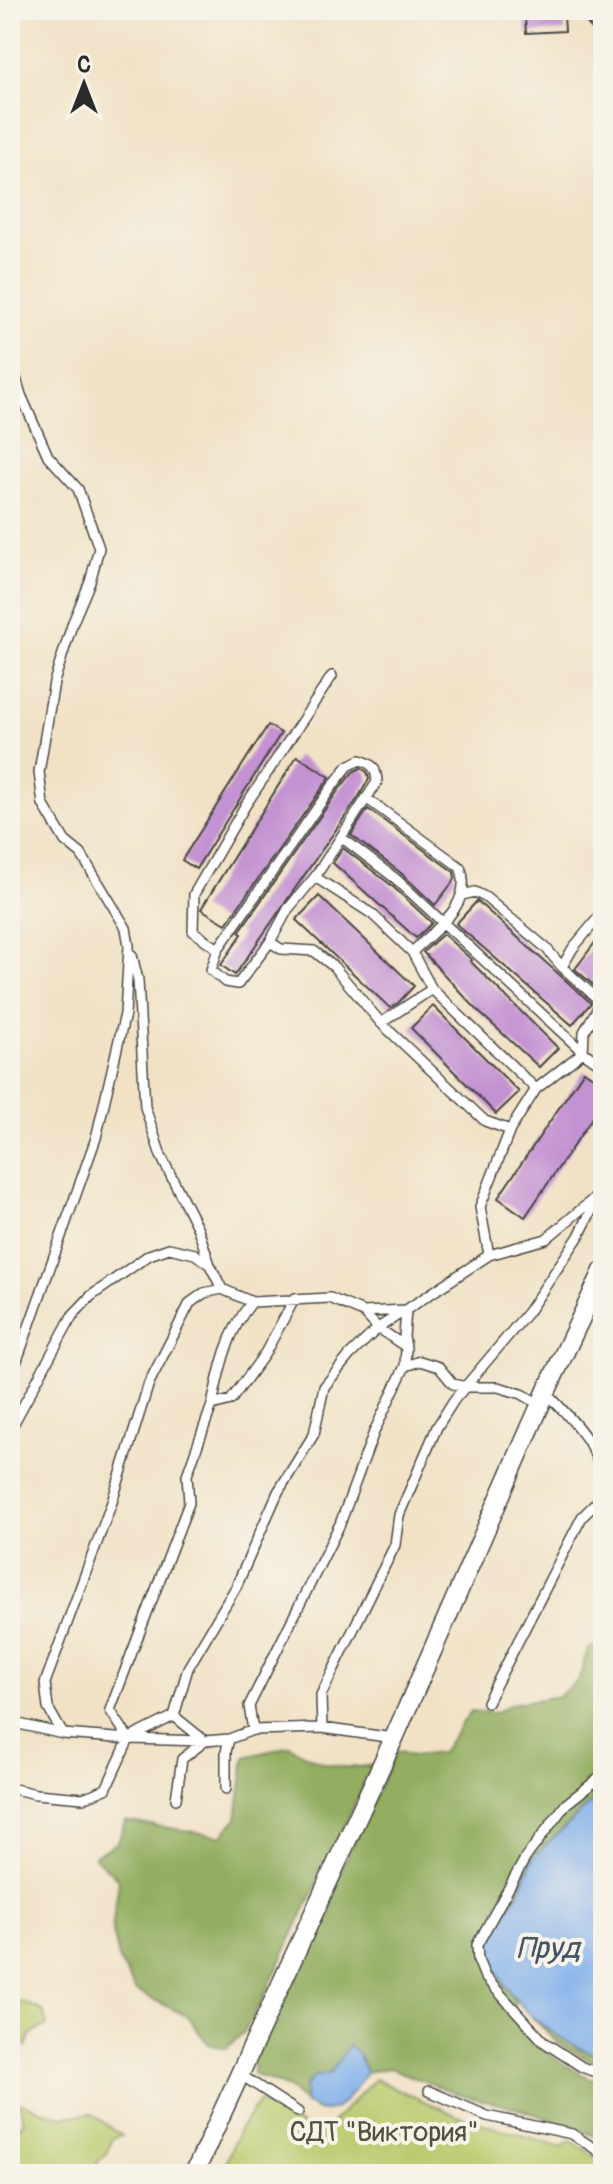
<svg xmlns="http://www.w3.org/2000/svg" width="613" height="2184" font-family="Pangolin,sans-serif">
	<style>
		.green { fill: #baca6d; stroke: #727a4c; stroke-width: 2 }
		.forest { fill: #93ae60; stroke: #5f6c46; stroke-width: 2 }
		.water { fill: #81b0eb; stroke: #566e8b; stroke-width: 2 }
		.building { fill: #c392d2 }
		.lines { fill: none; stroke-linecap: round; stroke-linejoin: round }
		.service-casing { stroke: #494642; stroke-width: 12 }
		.minor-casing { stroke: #494642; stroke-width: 21 }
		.service { stroke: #fff; stroke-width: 9 }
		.minor { stroke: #fff; stroke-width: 18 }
		.labels { text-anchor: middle; stroke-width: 8; stroke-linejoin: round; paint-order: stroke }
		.park-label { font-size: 28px; fill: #4f533c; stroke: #f7f3e8 }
		.water-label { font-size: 30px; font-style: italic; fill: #455365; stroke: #f7f3e8 }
	</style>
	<rect width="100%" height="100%" fill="#f7f3e8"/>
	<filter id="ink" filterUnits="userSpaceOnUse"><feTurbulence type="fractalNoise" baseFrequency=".0125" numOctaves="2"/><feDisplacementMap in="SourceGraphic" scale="16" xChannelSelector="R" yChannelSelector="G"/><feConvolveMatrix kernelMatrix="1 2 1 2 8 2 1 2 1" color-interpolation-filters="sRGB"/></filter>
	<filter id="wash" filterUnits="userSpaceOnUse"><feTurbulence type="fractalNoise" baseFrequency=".006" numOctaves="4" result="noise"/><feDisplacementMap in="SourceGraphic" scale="32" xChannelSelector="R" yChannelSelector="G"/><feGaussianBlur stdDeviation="1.8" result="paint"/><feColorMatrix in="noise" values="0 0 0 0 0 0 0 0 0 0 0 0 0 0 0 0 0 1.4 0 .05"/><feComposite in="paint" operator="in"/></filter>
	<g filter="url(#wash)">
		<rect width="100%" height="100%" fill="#f1e2c6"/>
		<path class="green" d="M10 2001H20L43 2011 47 2025 30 2035 27 2046 16 2042 10 2037Z
			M375 2079 457 2116 562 2147 570 2140 603 2162V2174H221L239 2130 259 2101 319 2136Z
			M19 2103 63 2117 91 2113 122 2136 113 2138 107 2152 88 2174H37L10 2157V2132L13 2133 24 2121Z"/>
		<path class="forest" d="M603 1643V1792L534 1856 517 1897 488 1939 490 1957 515 2002 512 2015C536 2046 565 2071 603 2082V2140L575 2127 516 2108 464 2096 390 2068 366 2072 358 2054 336 2066 329 2074 315 2076 305 2086 304 2103 289 2088 253 2074V2060L396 1751 412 1756 441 1753 471 1711 495 1713 511 1704 559 1696 579 1679 588 1649Z
			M290 1746C317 1763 340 1772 373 1765L261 2003 243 2033 226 2049 208 2044 187 2016 136 1991 120 1962 112 1929 119 1880 94 1856 118 1842 125 1821 221 1836 237 1819 245 1757Z
			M531 2016 577 2048 603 2057V2067L559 2044Z"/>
		<path class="water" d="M603 1792V2057C550 2039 497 1998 488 1939L517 1897 534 1856Z
			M349 2045 358 2054 366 2072C358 2085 342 2112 323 2111 317 2111 309 2105 304 2103L305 2086 315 2076 329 2074Z"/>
		<g id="blocks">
			<path class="building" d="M603 15V42L581 16Z
				M564 16 565 31 526 33 525 17Z
				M268 725 281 733 196 869 182 860Z
				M297 756 330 777 226 924 201 909Z
				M361 768 367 772 369 779 358 798 235 975 221 965 242 934 239 932 340 788 353 772Z
				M368 809 454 872 455 879 435 905 401 873 351 835Z
				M343 848 391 885 432 923 416 938 333 863Z
				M319 896 414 986 398 1003 390 1008 296 920Z
				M477 901 591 1003 572 1025 456 924Z
				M603 932V982L598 989 575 969Z
				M443 934 472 960 470 961 558 1048 539 1067 479 1012 423 952Z
				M433 1006 519 1092 496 1114 411 1028Z
				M584 1071 603 1084V1102L525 1217 498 1198Z"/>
		</g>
	</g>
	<g filter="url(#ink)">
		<use href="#blocks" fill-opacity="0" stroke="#494642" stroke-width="2"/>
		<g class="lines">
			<defs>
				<path id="service" d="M10 358 21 395 48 456 78 489 99 548 90 582 73 622 54 682 39 772 43 804 65 841 81 854 126 928 129 946 125 1014 96 1138 10 1380
					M360 760C373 764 376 768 377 782L315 877 288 909 270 942 238 984 225 982 211 970 218 949 334 784 348 766Z
					M341 837 396 879 583 1052 603 1066
					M315 877 372 914 412 952C435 930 475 903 460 867L366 798
					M462 895 475 892 485 897 546 948 562 967
					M270 942 281 949 314 951 334 967 381 1023 485 1121 510 1130
					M218 949 193 931 194 894 245 806 332 676
					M412 952 432 989 536 1089
					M132 955 138 980 145 1107 161 1156 198 1229 210 1265
					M601 1002 562 967 573 948 603 912
					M381 1023 432 989
					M489 1255 480 1207 510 1130 536 1089 583 1052 584 1032 603 999
					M363 1312 406 1310 489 1255 546 1239 597 1196
					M546 1392C575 1424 599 1443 603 1487
					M212 1405C220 1367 227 1332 252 1302
					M10 1430 72 1316 91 1296 149 1255 169 1248 195 1254 210 1265 222 1289
					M487 1702 582 1517 603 1496
					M174 1716 205 1741 129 1739 110 1710 189 1503 187 1475 212 1405 231 1400 264 1355 295 1298
					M10 1722 63 1734 129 1739 106 1789 83 1798 36 1794 10 1788
					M322 1728 321 1695 395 1545 399 1515 437 1427 454 1400 528 1312 579 1236 600 1193
					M253 1730 249 1706 340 1524 374 1432 405 1366
					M63 1734 48 1708 45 1683 112 1502 149 1383 190 1303 204 1293 222 1289 252 1302 330 1298 363 1312 378 1328 406 1347 405 1366 420 1361 439 1367 453 1384 467 1387H498L522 1394 541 1405
					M130 1738 174 1716 188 1668 236 1587 278 1492 314 1434 324 1387 349 1356 378 1328 406 1310 404 1337 406 1347
					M603 1775 566 1804 526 1857 477 1945 478 1960 485 1977 544 2042 582 2067 603 2075
					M226 1789V1752L229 1739
					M176 1799 182 1759 205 1741 229 1739 253 1730 322 1728 394 1738
					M238 2073 298 2112
					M429 2091 487 2116 572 2134 603 2154"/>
				<path id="minor" d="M194 2174 394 1738 546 1392 603 1271"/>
			</defs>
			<use href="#service" class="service-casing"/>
			<use href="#minor" class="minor-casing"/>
			<use href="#service" class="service"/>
			<use href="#minor" class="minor"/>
		</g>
	</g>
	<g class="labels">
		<g class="park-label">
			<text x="384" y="2141">СДТ "Виктория"</text>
		</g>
		<g class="water-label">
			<text x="548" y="1958">Пруд</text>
		</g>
	</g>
	<rect width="613" height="2184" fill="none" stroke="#f7f3e8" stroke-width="40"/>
	<g transform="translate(84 84)" stroke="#f7f3e8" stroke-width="6" paint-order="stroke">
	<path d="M0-6L14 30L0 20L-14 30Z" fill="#2b2b2b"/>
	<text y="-12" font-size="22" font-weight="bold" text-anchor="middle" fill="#2b2b2b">С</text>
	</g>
</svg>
